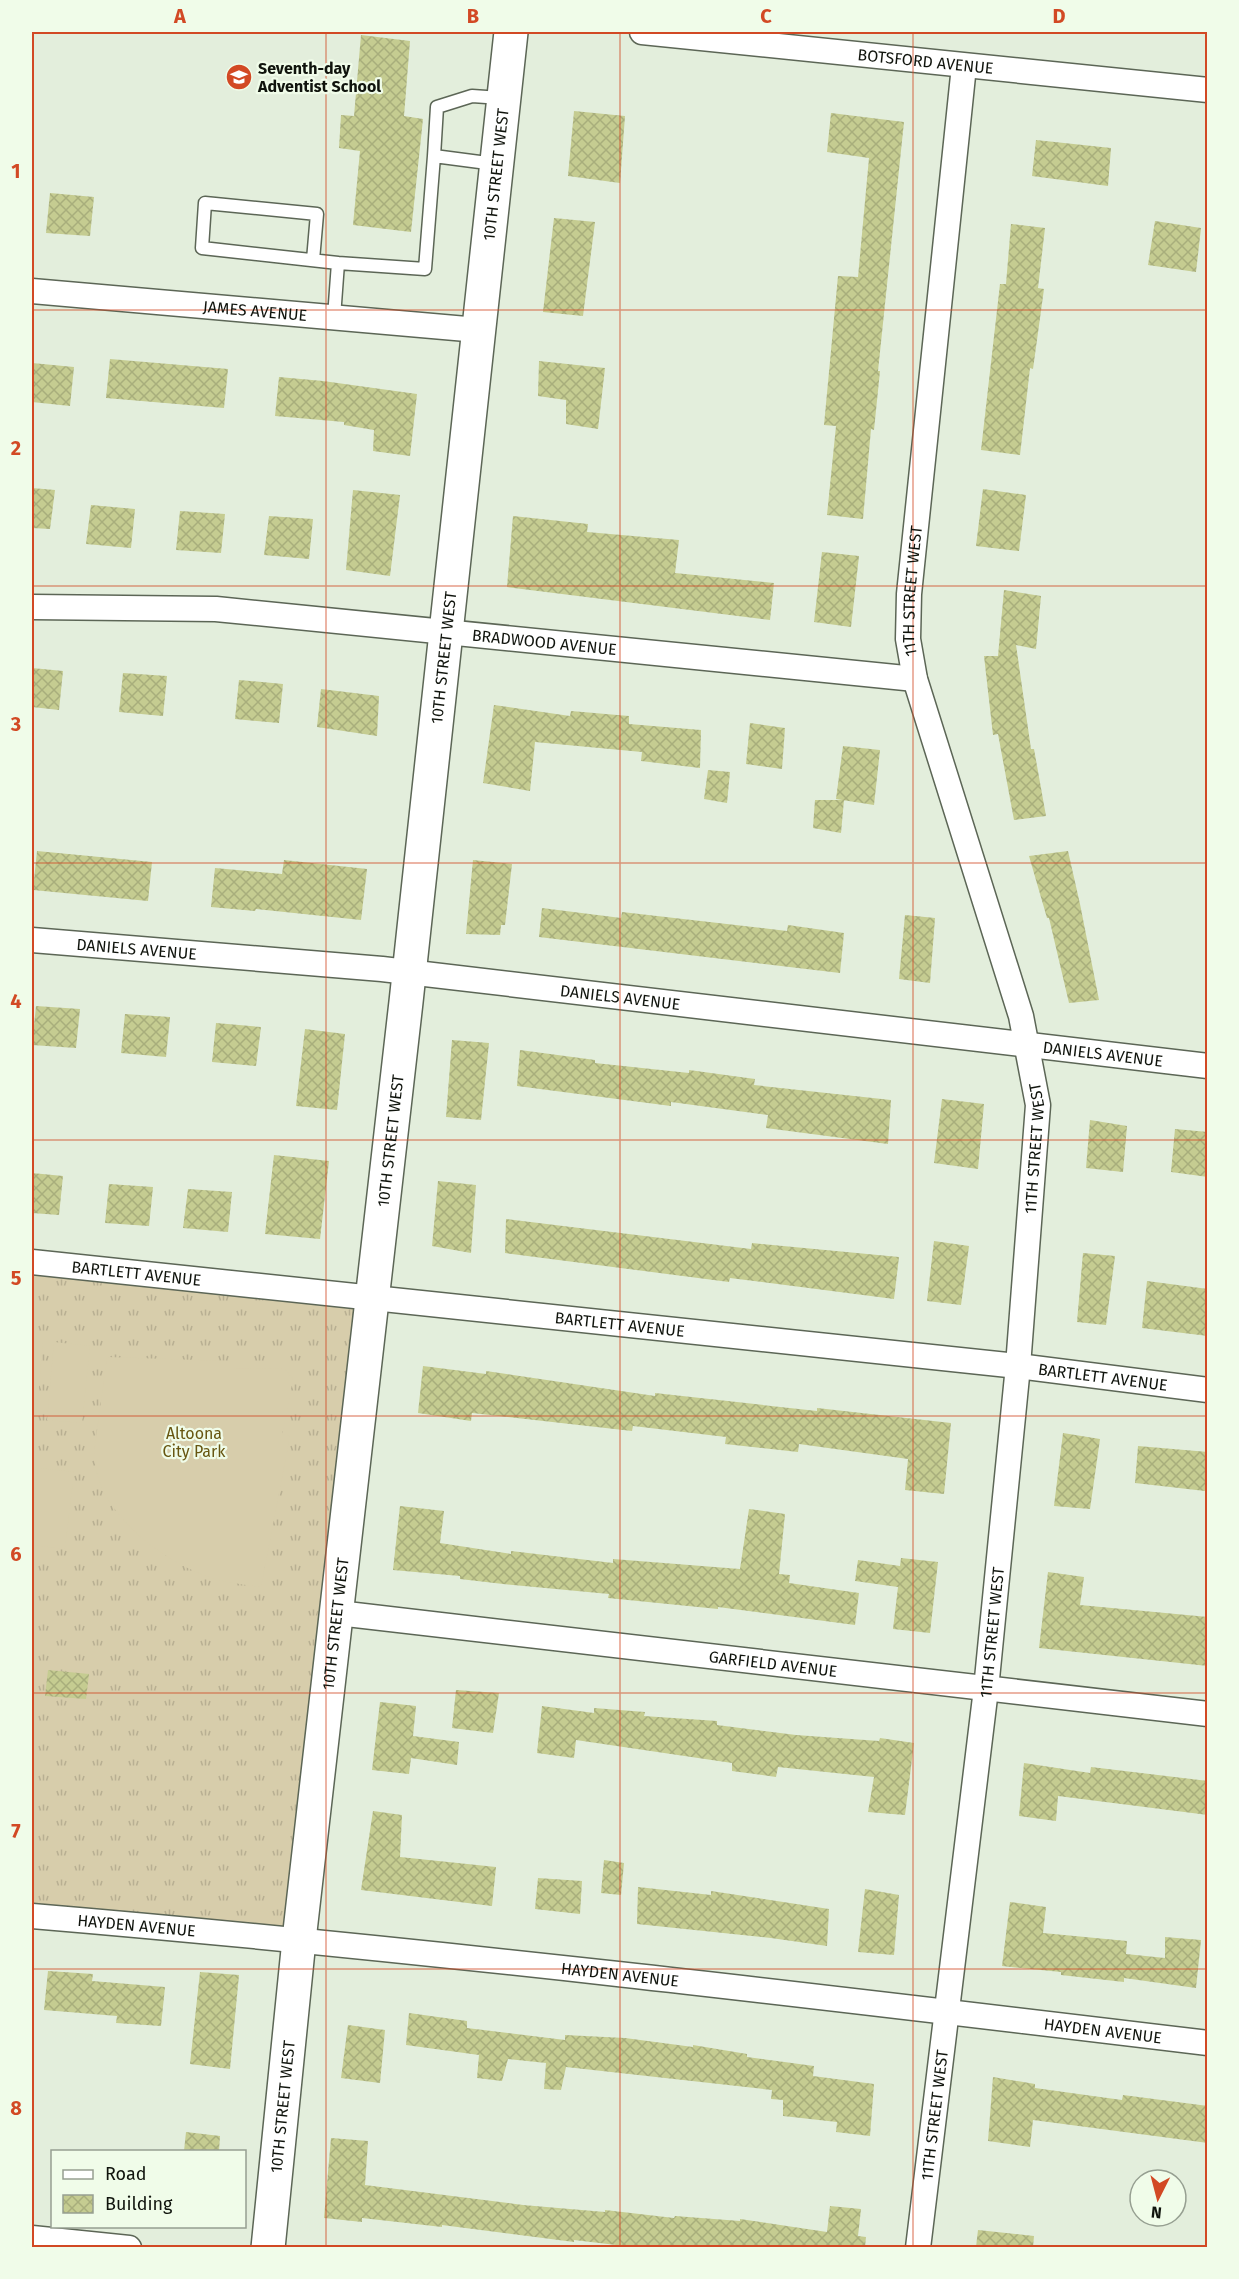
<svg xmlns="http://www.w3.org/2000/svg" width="1239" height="2279" font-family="'Fira Sans',sans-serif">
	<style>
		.grass { fill: url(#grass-tufts) }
		.garden { fill: #d7cdab }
		.building { fill: url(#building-cross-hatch) }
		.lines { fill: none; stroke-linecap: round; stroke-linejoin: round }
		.lane-casing { stroke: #5c6656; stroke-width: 15 }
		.street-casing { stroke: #5c6656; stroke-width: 27 }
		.secondary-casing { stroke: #5c6656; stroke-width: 36 }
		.lane { stroke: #fff; stroke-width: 12 }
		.street { stroke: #fff; stroke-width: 24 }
		.secondary { stroke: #fff; stroke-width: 33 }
		.grid { fill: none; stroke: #d24924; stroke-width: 1.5; stroke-opacity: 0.55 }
		.labels { text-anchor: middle; stroke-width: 4.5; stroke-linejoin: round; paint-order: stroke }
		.street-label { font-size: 16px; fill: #10140d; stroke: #f0fce9 }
		.poi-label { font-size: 16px; font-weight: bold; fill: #10140d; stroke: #f0fce9; text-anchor: start }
		.park-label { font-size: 16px; fill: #675611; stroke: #f0fce9 }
		.neatline { fill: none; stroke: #d24924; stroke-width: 2 }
		.grid-label { font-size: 20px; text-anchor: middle; font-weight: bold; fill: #d24924 }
	</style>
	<defs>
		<pattern id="grass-tufts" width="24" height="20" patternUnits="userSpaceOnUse" patternTransform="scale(1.5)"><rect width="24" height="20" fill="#d7cdab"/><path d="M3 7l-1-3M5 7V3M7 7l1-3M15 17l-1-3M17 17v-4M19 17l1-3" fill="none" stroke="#b8af92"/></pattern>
		<pattern id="building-cross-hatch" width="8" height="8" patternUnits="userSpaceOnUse" patternTransform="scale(1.5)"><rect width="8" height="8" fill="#c5cc91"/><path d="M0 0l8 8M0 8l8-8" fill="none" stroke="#a8ae7c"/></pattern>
	</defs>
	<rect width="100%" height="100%" fill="#e3eedc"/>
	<path class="grass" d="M32 1262 373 1298 299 1940 32 1916Z"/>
	<path class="garden" d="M32 1341 43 1342 36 1418H32Z
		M54 1342 90 1346 82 1423 47 1420Z
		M107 1357 230 1361V1368L285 1369 293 1379 282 1434 290 1436 261 1587C246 1585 230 1583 215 1579 163 1563 95 1512 94 1453Z
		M38 1468 74 1472 65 1549 32 1545V1523Z"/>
	<path class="building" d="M361 35 410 41 404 116 423 119 411 232 353 225 360 151 339 148 341 115 354 116Z
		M574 111 625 116 620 183 568 176Z
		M831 113 904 122 878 371H880L874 430 871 429 863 519 827 515 836 426 824 425 838 276 858 277 869 158 827 152Z
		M1036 140 1111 148 1108 186 1032 176Z
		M50 193 94 197 90 236 46 233Z
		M554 218 595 222 583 316 543 312Z
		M1155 221 1201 228 1196 272 1148 265Z
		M1011 224 1045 228 1038 288 1044 289 1033 369 1030 368 1020 455 981 450 1000 284H1006Z
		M110 359 228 369 224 408 106 398Z
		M539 361 605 368 598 429 566 424V400L538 396Z
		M32 363 74 367 70 406 32 402Z
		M279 377 323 381 417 394 410 456 373 451 374 430 344 425V422L275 416Z
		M32 488 55 490 50 529 32 528Z
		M983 489 1026 495 1019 551 976 546Z
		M353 490 400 495 390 576 346 570Z
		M91 505 135 509 131 548 86 544Z
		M180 511 225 514 221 553 176 550Z
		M269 516 313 519 309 559 264 555Z
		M513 516 588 524 587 532 679 540 675 573 774 583 770 620 507 587Z
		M822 552 859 556 851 627 814 622Z
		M1004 590 1041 596 1036 649 1016 645 1031 749H1034L1046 816 1014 820 998 734 993 735 984 656H998Z
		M32 668 63 671 59 710 32 707Z
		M123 673 167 676 163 716 119 712Z
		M239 680 283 684 279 723 235 719Z
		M321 689 379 696 377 736 317 727Z
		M494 705 570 716 571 711 629 716V724L701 730 700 768 641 761 642 752 535 742 530 791 483 783Z
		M750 723 785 728 782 769 746 764Z
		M843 746 880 750 874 805 836 799Z
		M708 770 730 772 727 803 704 799Z
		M815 800H844L841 833 813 828Z
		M37 851 152 862 148 901 33 890Z
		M1068 851 1080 904 1099 1000 1069 1003 1049 918H1047L1029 856Z
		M284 860 367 869 361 920 256 909 255 911 211 907 215 868 282 874Z
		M473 860 512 864 505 925H501L500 935 466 934Z
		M542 908 621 918 622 912 787 931 788 925 844 933 840 973 539 937Z
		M905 915 935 918 930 983 899 979Z
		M36 1006 80 1009 76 1048 32 1045Z
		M125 1014 170 1017 166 1057 121 1053Z
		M216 1023 261 1027 256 1066 212 1062Z
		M305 1029 345 1034 337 1110 296 1106Z
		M452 1040 489 1043 481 1120 446 1117Z
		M520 1050 595 1060V1063L689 1073V1070L755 1079 754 1085 891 1100 888 1144 766 1128 768 1115 671 1102V1106L517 1086Z
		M942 1099 984 1104 978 1169 934 1163Z
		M1090 1120 1127 1126 1123 1172 1086 1168Z
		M1175 1129 1208 1132V1177L1171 1172Z
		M274 1155 329 1161 320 1239 265 1234Z
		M32 1173 63 1176 59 1215 32 1213Z
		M438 1181 476 1185 471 1253 432 1246Z
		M109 1184 153 1187 149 1226 105 1223Z
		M188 1189 232 1192 228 1232 183 1228Z
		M506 1219 751 1249 752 1243 899 1257 894 1299 730 1278 729 1282 505 1253Z
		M934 1241 969 1246 961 1305 927 1301Z
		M1083 1253 1115 1256 1106 1325 1077 1322Z
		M1147 1281 1208 1289V1336L1142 1328Z
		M423 1366 486 1374V1371L655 1396V1393L817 1411V1408L951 1423 944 1494 905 1490 908 1459 799 1444 798 1452 725 1444 726 1437 633 1426 632 1431 472 1413 471 1421 418 1413Z
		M1063 1433 1100 1439 1090 1509 1054 1506Z
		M1138 1446 1208 1452 1205 1491 1135 1483Z
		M400 1506 444 1511 440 1543 511 1554V1551L613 1563V1559L740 1569 749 1509 785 1514 779 1574 790 1575 789 1583 859 1593 855 1625 718 1607V1609L608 1598 609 1594 503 1584 460 1579V1576L393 1570Z
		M901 1558 938 1562 930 1633 893 1629 898 1587 855 1581 858 1560 900 1566Z
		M1048 1572 1084 1577 1080 1605 1208 1617V1666L1039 1648Z
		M48 1670 89 1674 86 1699 45 1696Z
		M456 1690 499 1693 493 1733 452 1728Z
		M380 1702 416 1706 413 1736 459 1742 457 1765 411 1758 409 1774 372 1770Z
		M542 1706 594 1713V1708L645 1712 644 1716 717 1721V1725L796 1735 879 1741 880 1738 914 1743 905 1815 868 1812 874 1777 778 1767 776 1777 732 1771V1763L576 1740 574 1758 537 1753Z
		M1024 1763 1090 1773 1091 1767 1208 1781V1815L1058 1796 1056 1821 1019 1816Z
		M373 1811 402 1815 400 1857 496 1867 492 1906 361 1890Z
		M604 1860 624 1863 621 1895 601 1893Z
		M538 1878 582 1881 580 1914 535 1909Z
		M638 1887 711 1895V1891L829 1909 827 1946 771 1938 637 1924Z
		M865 1889 899 1895 894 1955 858 1952Z
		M1010 1902 1046 1907 1043 1933 1127 1941 1126 1954 1165 1958V1937L1201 1940 1196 1988 1124 1978V1982L1061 1975V1972L1002 1966Z
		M48 1971 93 1974 92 1981 165 1987 161 2026 116 2023 117 2016 44 2010Z
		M200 1972 239 1975 230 2069 190 2064Z
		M409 2013 467 2021V2028L565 2040V2035L625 2038 693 2047V2045L747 2054V2057L814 2066 813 2076 874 2084 870 2136 836 2132 837 2122 783 2116V2100L771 2099 772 2090 566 2067 561 2090 544 2089 546 2063 508 2059 502 2081 477 2078 479 2055 406 2045Z
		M348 2025 385 2030 380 2083 341 2078Z
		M993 2077 1035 2084V2088L1122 2100 1123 2095 1208 2106V2143L1033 2120 1030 2147 988 2141Z
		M186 2132 220 2136 219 2151H184Z
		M331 2138 368 2141 365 2185 523 2205 605 2212V2210L674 2218 675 2216 740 2221V2219L827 2232 830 2206 861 2209 858 2236 866 2237 865 2247H633L574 2240V2242L442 2225V2227L362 2218V2222L324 2218Z
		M978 2230 1034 2236 1033 2247H976Z"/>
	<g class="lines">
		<defs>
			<path id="lane" d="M495 164 434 156 437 107 472 96 501 98
				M313 260 317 214 205 203 202 248 338 263
				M334 317 338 263 425 269 434 156"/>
			<g id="street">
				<path id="s1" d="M642 32 1208 90"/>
				<path id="s2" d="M32 291 478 330"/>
				<path id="s3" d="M32 607 216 609 915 679"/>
				<path id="s4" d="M32 940 382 969 1208 1066"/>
				<path id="s5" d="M32 1262 1018 1366 1208 1390"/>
				<path id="s6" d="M338 1613 1208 1714"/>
				<path id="s7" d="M32 1916C424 1949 816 1996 1208 2043"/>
				<path d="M32 2238 129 2248"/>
				<path id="s8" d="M918 2248 986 1689 1018 1366 1038 1105 1021 1016 915 679 908 639 909 594 964 66"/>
			</g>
			<g id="secondary">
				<path id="s9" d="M268 2248 299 1940 406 1002 511 32"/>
			</g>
		</defs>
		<use href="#lane" class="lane-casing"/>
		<use href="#street" class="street-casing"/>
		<use href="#secondary" class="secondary-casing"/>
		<use href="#lane" class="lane"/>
		<use href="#street" class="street"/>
		<use href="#secondary" class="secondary"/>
	</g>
	<path class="grid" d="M326 32V2248M620 32V2248M913 32V2248M32 310H1208M32 586H1208M32 863H1208M32 1140H1208M32 1416H1208M32 1693H1208M32 1969H1208"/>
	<defs>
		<symbol id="school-disc" viewBox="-11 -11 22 22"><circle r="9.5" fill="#d24924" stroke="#f0fce9"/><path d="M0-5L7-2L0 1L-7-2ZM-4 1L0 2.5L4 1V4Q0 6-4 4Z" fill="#fff"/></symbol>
	</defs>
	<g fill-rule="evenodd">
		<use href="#school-disc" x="224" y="62" width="30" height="30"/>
	</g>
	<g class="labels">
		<g class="street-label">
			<text dy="6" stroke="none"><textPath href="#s1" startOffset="285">BOTSFORD AVENUE</textPath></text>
			<text dy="6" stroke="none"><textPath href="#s9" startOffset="2086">10TH STREET WEST</textPath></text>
			<text dy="6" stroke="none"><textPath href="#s2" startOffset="224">JAMES AVENUE</textPath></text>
			<text dy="6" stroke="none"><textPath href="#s8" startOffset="1682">11TH STREET WEST</textPath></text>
			<text dy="6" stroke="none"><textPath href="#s3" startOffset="514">BRADWOOD AVENUE</textPath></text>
			<text dy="6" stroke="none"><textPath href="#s9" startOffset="1600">10TH STREET WEST</textPath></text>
			<text dy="6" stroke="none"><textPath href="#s4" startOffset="105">DANIELS AVENUE</textPath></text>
			<text dy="6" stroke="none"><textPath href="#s4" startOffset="591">DANIELS AVENUE</textPath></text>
			<text dy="6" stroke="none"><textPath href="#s4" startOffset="1077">DANIELS AVENUE</textPath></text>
			<text dy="6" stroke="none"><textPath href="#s9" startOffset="1114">10TH STREET WEST</textPath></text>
			<text dy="6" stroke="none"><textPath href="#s8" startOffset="1106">11TH STREET WEST</textPath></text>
			<text dy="6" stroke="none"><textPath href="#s5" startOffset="105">BARTLETT AVENUE</textPath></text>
			<text dy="6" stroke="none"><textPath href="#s5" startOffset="591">BARTLETT AVENUE</textPath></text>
			<text dy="6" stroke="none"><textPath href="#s5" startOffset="1077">BARTLETT AVENUE</textPath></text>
			<text dy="6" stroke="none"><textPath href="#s9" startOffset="628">10TH STREET WEST</textPath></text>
			<text dy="6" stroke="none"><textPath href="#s8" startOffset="620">11TH STREET WEST</textPath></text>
			<text dy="6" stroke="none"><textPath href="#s6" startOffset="438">GARFIELD AVENUE</textPath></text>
			<text dy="6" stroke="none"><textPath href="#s7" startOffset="105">HAYDEN AVENUE</textPath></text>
			<text dy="6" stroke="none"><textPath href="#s7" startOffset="591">HAYDEN AVENUE</textPath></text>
			<text dy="6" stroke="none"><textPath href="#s7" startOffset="1077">HAYDEN AVENUE</textPath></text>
			<text dy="6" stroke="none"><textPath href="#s9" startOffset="142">10TH STREET WEST</textPath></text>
			<text dy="6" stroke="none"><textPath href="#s8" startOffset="134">11TH STREET WEST</textPath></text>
		</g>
		<g class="poi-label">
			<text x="258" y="74">Seventh-day<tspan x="258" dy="18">Adventist School</tspan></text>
		</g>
		<g class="park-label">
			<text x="194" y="1439">Altoona<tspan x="194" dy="18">City Park</tspan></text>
		</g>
	</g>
	<rect width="1239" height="2279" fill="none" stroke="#f0fce9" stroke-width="66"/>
	<rect x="51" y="2150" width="195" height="78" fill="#f0fce9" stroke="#969f91" stroke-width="1.5"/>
	<rect x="63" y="2170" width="30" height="9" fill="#ffffff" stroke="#969f91" stroke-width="1.5"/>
	<text x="105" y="2180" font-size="18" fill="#10140d">Road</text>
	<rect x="63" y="2195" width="30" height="18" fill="url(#building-cross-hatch)" stroke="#969f91" stroke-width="1.5"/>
	<text x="105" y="2210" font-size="18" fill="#10140d">Building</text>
	<g transform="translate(1158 2198) rotate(186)"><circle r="28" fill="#f0fce9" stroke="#969f91" stroke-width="1.5"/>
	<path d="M0-4.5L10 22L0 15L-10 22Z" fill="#d24924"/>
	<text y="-9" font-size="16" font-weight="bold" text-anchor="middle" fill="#10140d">N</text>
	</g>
	<rect x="33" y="33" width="1173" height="2213" class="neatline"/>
	<g class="grid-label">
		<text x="180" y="23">A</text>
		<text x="473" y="23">B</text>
		<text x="766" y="23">C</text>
		<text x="1059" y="23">D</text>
		<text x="16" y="178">1</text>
		<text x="16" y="455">2</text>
		<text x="16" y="731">3</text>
		<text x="16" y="1008">4</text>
		<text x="16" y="1285">5</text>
		<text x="16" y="1561">6</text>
		<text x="16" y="1838">7</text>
		<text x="16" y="2115">8</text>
	</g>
</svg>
